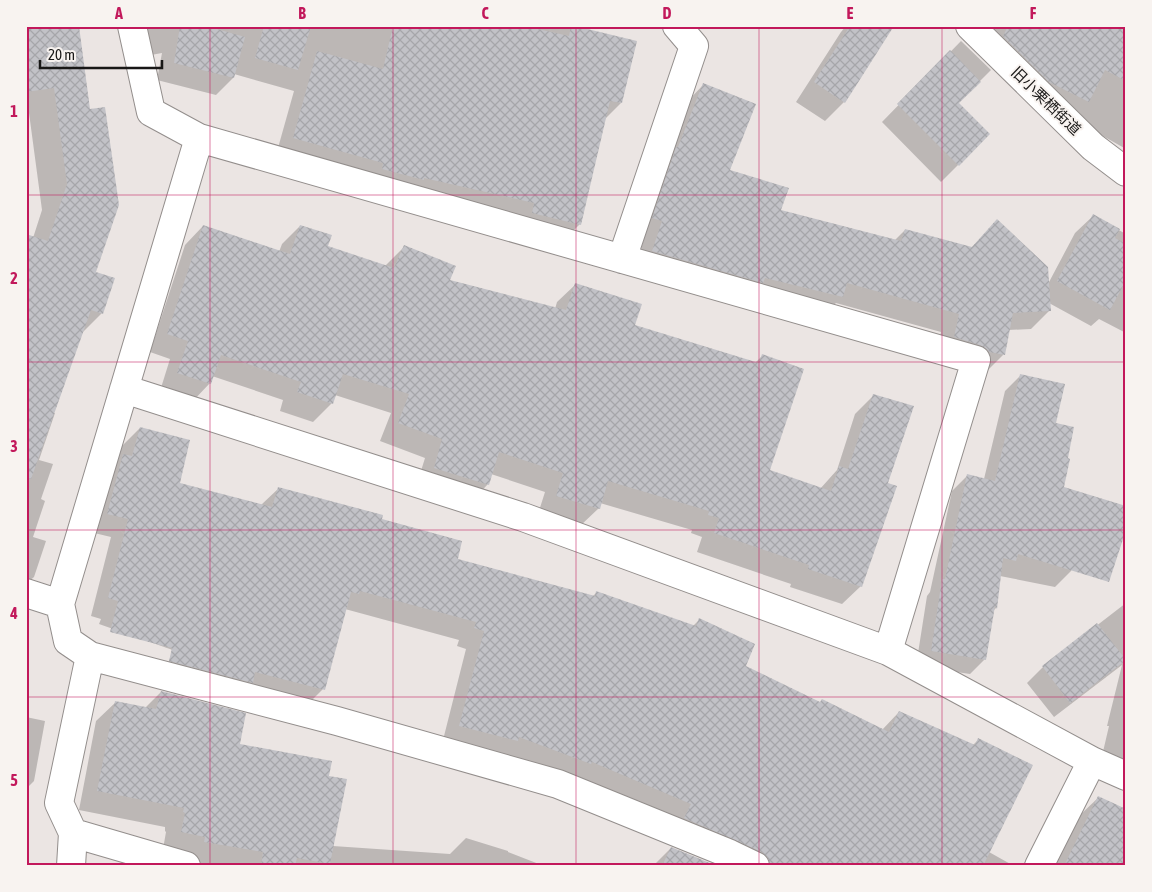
<svg xmlns="http://www.w3.org/2000/svg" width="1152" height="892" font-family="'Asap Condensed','Noto Sans JP',sans-serif">
	<style>
		.shadow { fill: #0003 }
		.building { fill: url(#building-cross-hatch) }
		.lines { fill: none; stroke-linecap: round; stroke-linejoin: round }
		.minor-casing { stroke: #938e8c; stroke-width: 30 }
		.minor { stroke: #fff; stroke-width: 28 }
		.grid { fill: none; stroke: #c2185b; stroke-width: 1; stroke-opacity: 0.55 }
		.labels { text-anchor: middle; stroke-width: 4; stroke-linejoin: round; paint-order: stroke }
		.street-label { font-size: 15px; fill: #181716; stroke: #f8f3f0 }
		.neatline { fill: none; stroke: #c2185b; stroke-width: 2 }
		.grid-label { font-size: 16px; text-anchor: middle; font-weight: bold; fill: #c2185b }
	</style>
	<defs>
		<pattern id="building-cross-hatch" width="8" height="8" patternUnits="userSpaceOnUse" patternTransform="scale(1.25)"><rect width="8" height="8" fill="#c2c2c7"/><path d="M0 0l8 8M0 8l8-8" fill="none" stroke="#a6a6aa"/></pattern>
	</defs>
	<rect width="100%" height="100%" fill="#ebe5e3"/>
	<path class="shadow" d="M26 26H77L95 273 102 313 81 334 53 413H55L39 460 53 464 41 499 45 501 33 537 46 541 34 577 26 584V235L33 238 42 210 29 113H26Z
		M127 26H570L635 42 621 103 605 119 580 224 562 242 276 155 294 91 234 74 233 78 216 95 157 80 162 53 134 58Z
		M846 26H881L844 102 825 121 796 102 841 32Z
		M970 26H1126V149L1071 118Z
		M961 41 991 70 958 103 989 134 941 182 882 122Z
		M704 84 728 170 780 211 895 240 905 230 971 248 997 221 1048 284 1075 233 1093 216 1126 234V333L1099 319 1091 326 1049 303V311L1031 329 1008 330 1003 355 985 373 936 356 941 332 836 303 823 315 635 269 644 239 635 236 686 103Z
		M203 226 279 252 282 244 300 226 327 247 385 266 404 247 448 281 555 309 557 302 576 284 634 326 755 363 762 356 769 471 820 489 837 470 855 414 874 395 886 483 861 586 842 604 790 587 791 584 697 552 702 537 691 533 692 530 600 503 599 508 580 526 538 514 545 492 491 474 488 484 470 503 416 487 425 458 380 441 391 413 335 395 332 403 313 422 280 411 283 400 212 376 210 383 192 402 160 391 170 359 150 352 185 245Z
		M1020 376 1055 424 1063 488 1076 549 1071 571 1055 587 1000 576 996 608 993 611 985 659 970 674 916 666 927 596 930 592 952 491 967 476 984 479 1005 391Z
		M140 428 178 484 261 505 279 488 381 520 456 560 593 596 597 592 693 626 699 620 745 667 819 703 882 730 899 712 972 746 978 740 989 852 1014 866H735L442 744 466 649 457 646 459 640 345 609 323 689 305 707 151 679 170 660 184 654 99 624 101 619 91 616 111 537 90 532 105 474 118 460 122 446Z
		M1126 603V762L1102 756 1109 726H1107L1122 665 1054 717 1027 683 1043 667Z
		M161 692 239 745 328 777 333 846 450 854 466 838 508 851V852L544 866H160L166 832 165 831V827L79 810 96 721 116 702 145 708Z
		M26 717 45 721 34 781 26 789Z
		M1099 797 1126 866H1055L1080 815Z
		M671 848 712 866H653Z"/>
	<path class="building" d="M26 26H79L90 109 105 107 119 205 96 272 115 278 103 314 91 310 31 479 26 478V234L48 241 67 184 54 88 26 92Z
		M180 26H206L245 37 234 78 174 63Z
		M264 26H311L298 70 255 58Z
		M393 26H524L569 36 571 26H575L637 41 622 103 610 101 581 225 532 213 534 203 424 178V180L382 169 383 163 293 138 317 51 383 69Z
		M850 26H894L845 103 814 82Z
		M1008 26H1126V81L1105 70 1089 102 1049 82 1003 36Z
		M950 50 981 82 959 103 990 134 959 166 897 104Z
		M703 83 756 104 730 170 789 188 781 210 901 241 905 229 972 247 997 219 1048 267 1051 311 1013 313 1005 355 989 352 987 349 980 345 954 337 959 314 847 283 843 297 765 278 763 283 652 251 662 221 652 218 676 147H678Z
		M1093 214 1120 229 1115 238 1126 244V280L1110 310 1057 281Z
		M203 225 290 254 300 225 332 235 328 246 394 268 404 245 456 266 450 280 566 310 575 283 642 304 635 325 759 363 762 354 804 369 770 470 831 491 839 466 848 469 873 394 914 406 888 483 897 486 862 587 808 569 809 565 714 533 719 518 708 515 709 511 608 481 600 509 556 496 563 473 499 452 489 485 434 468 442 439 398 423 409 394 343 374 333 404 297 392 301 382 221 355 211 384 177 373 188 341 167 334Z
		M1020 374 1065 384 1056 423 1074 427 1068 458 1070 459 1064 487 1126 506V530L1109 582 1018 554 1016 561 1003 558 997 609 995 606 986 660 931 651 942 579H945L967 474 995 481Z
		M140 427 190 440 180 483 272 507 278 487 383 515 382 519 462 541 458 559 595 596 596 591 696 626 699 618 755 644 746 666 820 702 822 699 889 732 899 711 975 745 978 738 1033 765 983 866H770L768 858 762 852 684 818 691 804 592 762 591 764 519 737 518 741 459 726 484 631 474 628 476 622 360 591 359 594 351 592 325 690 255 672 253 683 169 661 172 648 110 632 118 601 108 598 128 519 107 514 123 454 132 456Z
		M1097 623 1126 660 1070 703 1042 666Z
		M161 691 246 713 240 744 332 761 329 776 347 779 330 864 297 858 295 866H261L263 852 204 842 205 837 181 832 185 813 183 812 184 808 97 791 115 701 156 709Z
		M1098 796 1126 809V866H1064Z
		M671 847 717 866H662Z"/>
	<g class="lines">
		<defs>
			<path id="minor" d="M132 26 151 112 199 138 976 360 888 651
				M970 26 1093 147 1126 172
				M622 259 694 46 677 26
				M124 389 523 517 888 651 1092 761 1126 776
				M26 593 60 604
				M90 656 337 721 558 784 730 854 755 866
				M73 833 186 866
				M71 866 73 833 59 803 90 656 68 641 60 604 199 138
				M1039 866 1092 761"/>
		</defs>
		<use href="#minor" class="minor-casing"/>
		<use href="#minor" class="minor"/>
	</g>
	<path class="grid" d="M210 26V866M393 26V866M576 26V866M759 26V866M942 26V866M26 195H1126M26 362H1126M26 530H1126M26 697H1126"/>
	<g class="labels">
		<g class="street-label">
			<text transform="translate(1046 101) rotate(44)" y="5">旧小栗栖街道</text>
		</g>
	</g>
	<rect width="1152" height="892" fill="none" stroke="#f8f3f0" stroke-width="55"/>
	<path d="M40 60v8h122v-8" fill="none" stroke="#181716" stroke-width="2.5"/>
	<text x="48" y="60" font-size="15" fill="#181716" stroke="#f8f3f0" stroke-width="4" paint-order="stroke">20 m</text>
	<rect x="28" y="28" width="1096" height="836" class="neatline"/>
	<g class="grid-label">
		<text x="119" y="19">A</text>
		<text x="302" y="19">B</text>
		<text x="485" y="19">C</text>
		<text x="667" y="19">D</text>
		<text x="850" y="19">E</text>
		<text x="1033" y="19">F</text>
		<text x="14" y="117">1</text>
		<text x="14" y="284">2</text>
		<text x="14" y="452">3</text>
		<text x="14" y="619">4</text>
		<text x="14" y="786">5</text>
	</g>
</svg>
